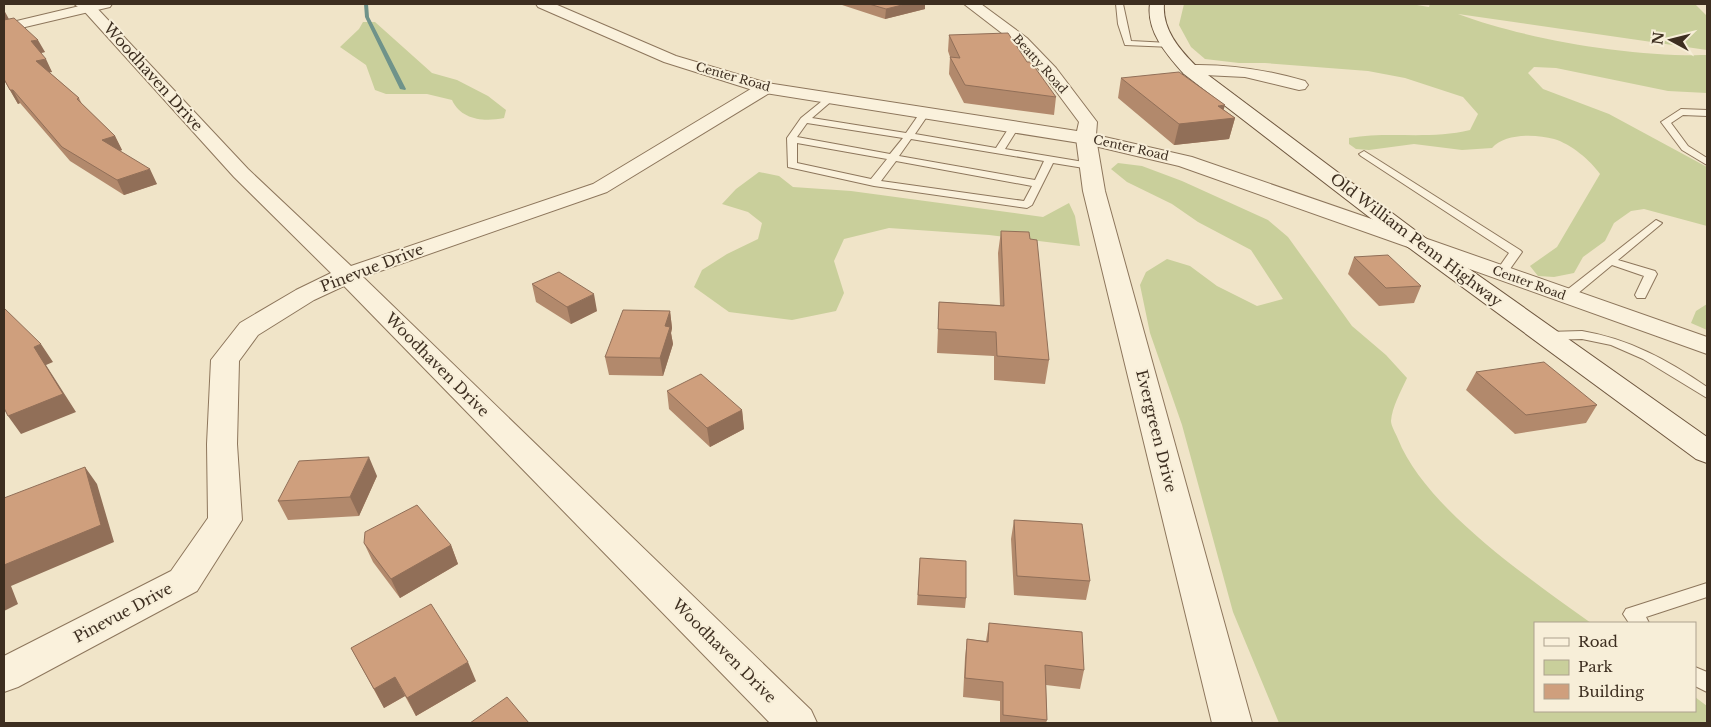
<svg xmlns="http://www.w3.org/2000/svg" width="1711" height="727" font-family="'Libre Baskerville',serif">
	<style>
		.green { fill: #c9cf9b }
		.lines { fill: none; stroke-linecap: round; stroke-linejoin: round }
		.stream { fill: #6f938a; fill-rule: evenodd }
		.service-casing { stroke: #8d765c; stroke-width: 2 }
		.minor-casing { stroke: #8d765c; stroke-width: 2 }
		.tertiary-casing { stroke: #8d765c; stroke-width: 2 }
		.secondary-casing { stroke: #6f573f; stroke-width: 2 }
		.service { fill: #faf1dc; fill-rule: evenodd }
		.minor { fill: #faf1dc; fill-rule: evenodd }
		.tertiary { fill: #faf1dc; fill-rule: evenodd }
		.secondary { fill: #faf1dc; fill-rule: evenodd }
		.wall { fill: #b2896c }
		.shaded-wall { fill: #916f58 }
		.building { fill: #cf9f7d; stroke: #916f58 }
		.labels { text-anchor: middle; stroke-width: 4; stroke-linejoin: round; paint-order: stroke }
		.far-street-label { font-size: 12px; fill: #3d2e20; stroke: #f7eed8 }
		.street-label { font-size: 15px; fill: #3d2e20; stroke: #f7eed8 }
	</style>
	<rect width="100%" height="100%" fill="#f0e4c8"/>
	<path class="green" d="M1184 4H1411L1429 7 1430 4H1695L1707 16V50L1458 14C1528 40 1632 57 1707 55V93L1668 91 1556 68 1534 67 1528 73 1543 89 1609 114 1707 167V226L1644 209 1631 211 1614 223 1605 241 1583 257 1574 273 1554 277 1538 276 1530 266 1557 247 1600 174C1590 160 1571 144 1554 139 1536 134 1505 133 1492 148L1462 150 1414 144 1369 150 1356 149 1349 144V138C1389 131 1430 140 1470 130L1478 114 1463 97 1405 78 1368 71 1265 63H1239L1205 59 1191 47 1179 25Z
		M363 22H375L432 73 457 80 488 96 506 110 504 118C484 122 461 120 452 100L427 94H386L375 90 366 65 340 47 359 29Z
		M1118 163 1142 166 1182 181 1268 220 1288 237 1352 326 1386 355 1407 378C1401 391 1392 407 1391 421 1391 426 1396 434 1398 439 1425 508 1531 580 1591 623H1535V711H1695V697L1707 706V723H1279L1233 612 1182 425 1150 333 1140 285 1146 272 1167 259 1190 266 1217 286 1257 306 1283 299 1251 250 1198 222 1172 204 1127 182 1111 169Z
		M759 172 779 176 793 187 851 191 1043 217 1069 203 1075 216 1080 246 989 235 889 228 844 239 834 261 844 293 836 311 792 320 729 312 694 287 702 270 727 254 758 239 762 223 748 212 722 204 736 189Z
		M1707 304V330L1691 323 1696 311Z"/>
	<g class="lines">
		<path class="stream" d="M364 4H368L369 17 406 89 405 90 400 89 365 17Z"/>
		<defs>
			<path id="service" d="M1116 4H1123L1131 41 1169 43H1172V47L1125 45 1118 24Z
				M827 97 834 99 812 118 906 133 922 110 925 109 930 112 915 134 996 148 1012 123 1015 122 1020 125 1005 149 1090 163 1095 166 1090 169 1053 163 1032 205 1027 208 874 186 788 167 787 138 801 118ZM807 123 903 138 890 154 797 137ZM911 139 1044 161 1035 180 899 156ZM797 143 887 159 871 179 797 163ZM896 161 1032 186 1024 201 881 181Z
				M1681 109 1707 110V116L1683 115 1671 123 1688 146 1707 158V165L1682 150 1661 122Z
				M1364 151 1520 250 1522 252 1505 276 1501 277 1495 273 1509 253 1361 156 1359 154Z
				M1656 220 1662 223 1660 225 1618 260 1655 271 1657 274 1645 298H1637L1635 295 1644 276 1612 265 1571 299H1563L1561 296 1563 293Z
				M1582 331C1629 339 1668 360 1707 387V398L1643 359 1611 345 1582 339 1547 340 1540 336 1547 332Z
				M1707 583V597L1646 617 1649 623H1629L1623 614 1626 609Z
				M1695 667 1707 672V692L1695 686Z"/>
			<path id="minor" d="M74 4 94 5 248 169 351 266 593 184 759 84H771L774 88 771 92 607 192 363 277 811 710 817 723H770L344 286 314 300 258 335 239 361 237 444 242 520 197 591 18 687 4 692V656L171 571 208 518 207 444 211 360 240 323 296 290 331 273 234 177 84 11Z
				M1190 65C1230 64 1267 70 1305 81L1308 85 1305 89 1299 90 1245 77 1184 74 1182 70 1184 66Z
				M1086 132 1093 134 1096 138 1105 191 1252 723H1212L1083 191 1076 138 1079 134Z
				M1416 235 1707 337V354L1408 247 1404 242 1408 237Z"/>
			<path id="tertiary" d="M88 4H112L110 7 4 32V24Z
				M536 4H555L676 56 767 83 1077 131 1079 122 1044 75 1016 44 964 4H981L1027 38 1056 68 1097 122 1096 135 1192 157 1424 237 1428 242 1424 247 1416 249 1408 247 1179 166 1086 144 759 92 664 62 538 7Z"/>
			<path id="secondary" d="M1150 4H1164C1162 29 1179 49 1196 66L1424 237 1707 437V463L1696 459 1408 247 1184 74C1167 55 1146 31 1150 4Z"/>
		</defs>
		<use href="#service" class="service-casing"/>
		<use href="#minor" class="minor-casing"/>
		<use href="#tertiary" class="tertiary-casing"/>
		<use href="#secondary" class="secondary-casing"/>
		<use href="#service" class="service"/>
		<use href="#minor" class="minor"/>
		<use href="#tertiary" class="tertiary"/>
		<use href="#secondary" class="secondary"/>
	</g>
	<path class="wall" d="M839 4H925V9L885 19Z
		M9 19 45 52 40 53 52 72H49L79 98 82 104 115 136 122 150 120 151 157 184 124 195 70 161 20 103 18 104 4 80Z
		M949 35 1027 62 1056 97 1054 115 964 103 949 74 950 57 948 51Z
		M1121 78 1224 110 1235 118 1229 139 1174 145 1118 98Z
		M1001 231 1049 360 1045 384 994 380V356L937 353 939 302 1000 305 998 253Z
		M1354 257 1421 286 1414 303 1379 306 1348 274Z
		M532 284 597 311 571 324 536 302Z
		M670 311 672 328 671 333 673 344 663 376 609 375 605 357Z
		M1476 372 1597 405 1586 423 1515 434 1466 390Z
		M667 391 742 410 744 429 710 447 669 409Z
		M377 476 359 516 288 520 278 501Z
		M1014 520 1090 581 1086 600 1014 595 1011 539Z
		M364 543 451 545 458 564 400 598 373 562Z
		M920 558 966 598 965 608 917 605Z
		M989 623 1084 670 1080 689 1046 685 1047 720 1046 723H1000V701L963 697 965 658 967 639 986 641Z
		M351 648 476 681 416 716 405 696 384 708Z"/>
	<path class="shaded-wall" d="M906 4H925V9L885 19 886 9Z
		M4 10 10 21 4 22Z
		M38 40 45 52 37 54 31 41Z
		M46 59 52 72 43 74 36 61Z
		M10 90H13L20 103 18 104Z
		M1225 105 1221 119 1235 118 1229 139 1174 145 1179 124 1218 106Z
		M115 136 122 150 109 154 102 140Z
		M150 169 157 184 124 195 117 180Z
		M594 294 597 311 571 324 567 307Z
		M670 311 672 328 671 333 673 344 663 376 660 358 665 326Z
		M41 344 53 362 46 365 76 412 21 434 8 416 34 347Z
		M742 410 744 429 710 447 707 428Z
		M369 457 377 476 359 516 350 497Z
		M85 467 97 484 114 542 11 586 18 604 4 611V565Z
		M451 545 458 564 400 598 391 579Z
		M468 662 476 681 416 716 407 698Z
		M395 677 405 696 384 708 374 689Z"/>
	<path class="building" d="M869 4H906L886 9Z
		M14 18 38 40 31 41 46 59 36 61 79 98 77 99 115 136 102 140 150 169 117 180 62 147 13 90H10L4 79V20Z
		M1008 33 1027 62H1031L1056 97 965 85 950 57 960 58 949 35Z
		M1179 72 1225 105 1218 106 1235 118 1179 124 1121 78Z
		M1001 231 1029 232 1030 239 1037 240 1049 360 997 356 996 332 938 329 939 302 1004 306Z
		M1388 255 1421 286 1386 288 1354 257Z
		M559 272 594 294 567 307 532 284Z
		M4 308 41 344 34 347 63 394 8 416 4 408Z
		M623 310 670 311 665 326 670 327 660 358 605 357Z
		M1544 362 1597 405 1526 415 1476 372Z
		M701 374 742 410 707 428 667 391Z
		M369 457 350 497 278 501 299 461Z
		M85 467 101 525 4 565V498Z
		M417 505 451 545 391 579 364 543 365 532Z
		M1014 520 1082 524 1090 581 1017 576Z
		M920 558 966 561V598L918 595Z
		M431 604 468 662 407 698 395 677 374 689 351 648Z
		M989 623 1082 632 1084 670 1045 665 1047 720 1003 715V682L965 678 967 639 988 642Z
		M507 697 529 723H470Z"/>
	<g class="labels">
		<g class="far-street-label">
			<text transform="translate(1040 64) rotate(48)" y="4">Beatty Road</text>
			<text transform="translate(733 77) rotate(16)" y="4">Center Road</text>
			<text transform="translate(1131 148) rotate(13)" y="4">Center Road</text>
			<text transform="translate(1529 283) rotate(20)" y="4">Center Road</text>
		</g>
		<g class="street-label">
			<text transform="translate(153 77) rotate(48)" y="5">Woodhaven Drive</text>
			<text transform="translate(1416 240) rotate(37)" y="5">Old William Penn Highway</text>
			<text transform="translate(372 268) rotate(-21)" y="5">Pinevue Drive</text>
			<text transform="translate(437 365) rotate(45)" y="5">Woodhaven Drive</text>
			<text transform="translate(1156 431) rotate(76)" y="5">Evergreen Drive</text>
			<text transform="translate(123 613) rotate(-28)" y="5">Pinevue Drive</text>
			<text transform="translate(724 651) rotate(45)" y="5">Woodhaven Drive</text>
		</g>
	</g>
	<rect width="1711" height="727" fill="none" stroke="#3d2e20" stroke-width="10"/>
	<rect x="1534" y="622" width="162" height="90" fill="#f7eed8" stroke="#ada18e"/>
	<rect x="1544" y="638" width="25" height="8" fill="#faf1dc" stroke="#ada18e"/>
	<text x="1578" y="647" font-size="15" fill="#3d2e20">Road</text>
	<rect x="1544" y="660" width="25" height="15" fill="#c9cf9b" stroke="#ada18e"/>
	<text x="1578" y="672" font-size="15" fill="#3d2e20">Park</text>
	<rect x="1544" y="684" width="25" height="15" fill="#cf9f7d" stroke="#ada18e"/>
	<text x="1578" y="697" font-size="15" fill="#3d2e20">Building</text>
	<g transform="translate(1671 40) rotate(277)" stroke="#f7eed8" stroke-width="4" paint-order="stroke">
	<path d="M0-4L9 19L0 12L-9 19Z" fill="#3d2e20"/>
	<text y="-8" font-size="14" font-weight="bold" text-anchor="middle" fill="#3d2e20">N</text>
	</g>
</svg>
